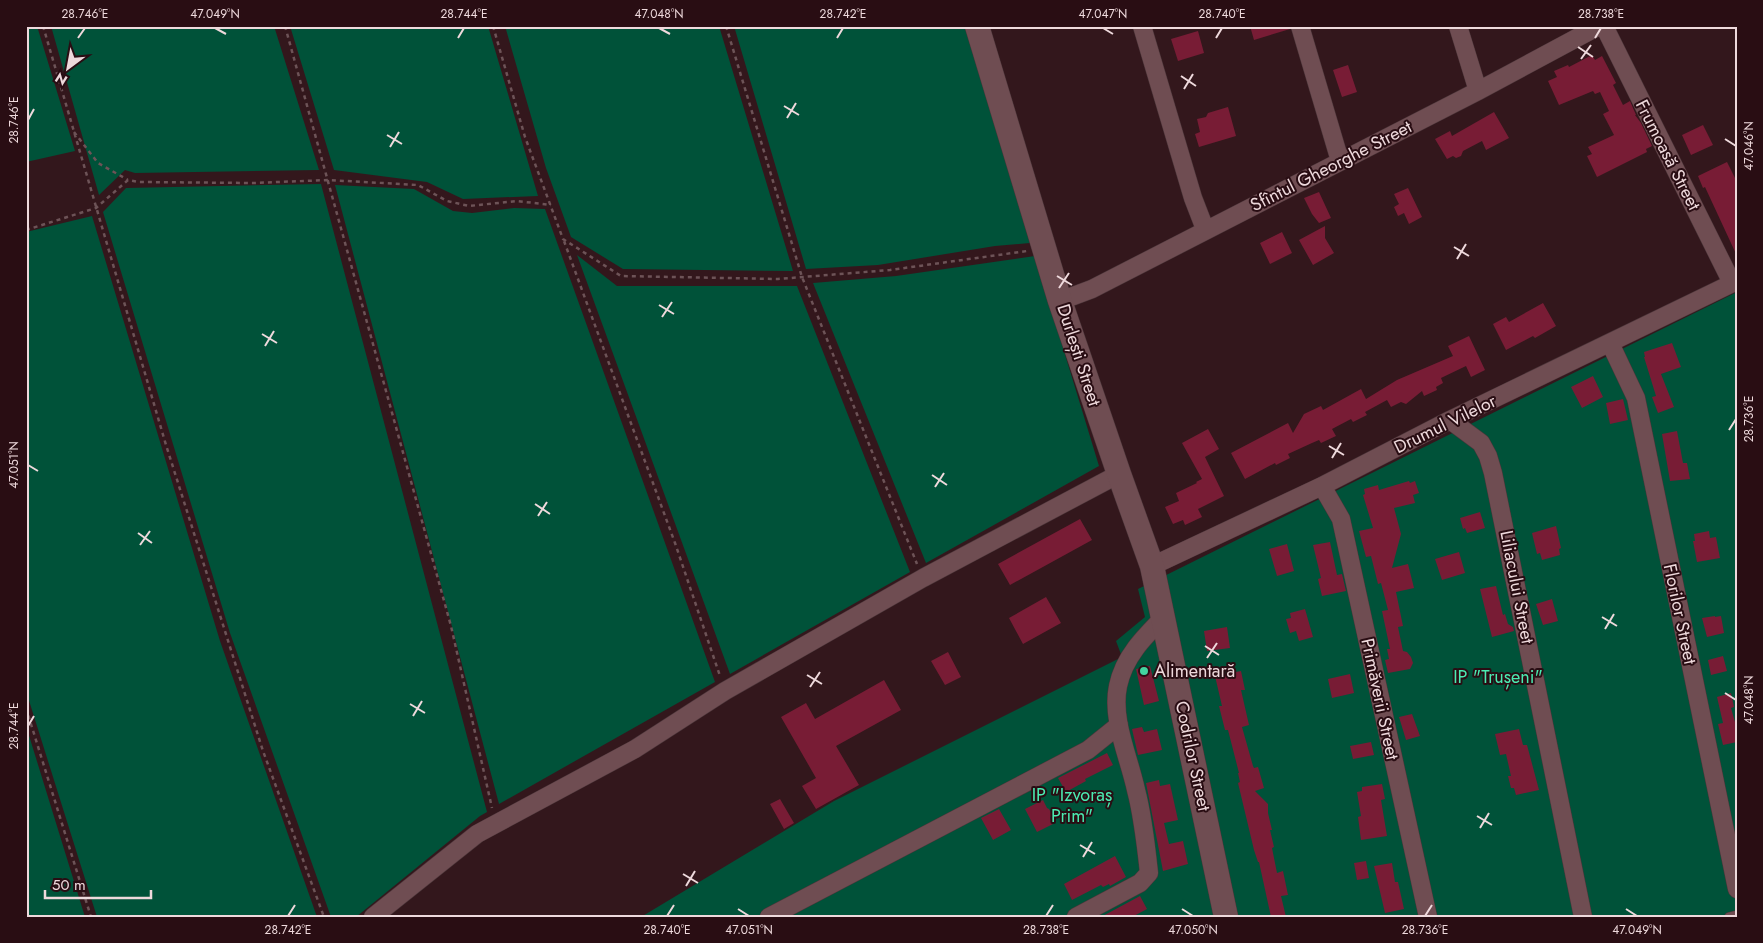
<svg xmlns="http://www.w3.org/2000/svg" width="1763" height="943" font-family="Jost,sans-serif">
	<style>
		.green { fill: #005239 }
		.building { fill: #781c35 }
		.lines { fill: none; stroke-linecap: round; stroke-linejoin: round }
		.lane-casing { stroke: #4c363a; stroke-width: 10 }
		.street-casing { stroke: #4c363a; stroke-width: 19 }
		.secondary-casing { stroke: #4c363a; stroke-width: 25 }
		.path { stroke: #6d5357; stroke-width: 2.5; stroke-dasharray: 4 4; stroke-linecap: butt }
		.lane { stroke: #6f4d52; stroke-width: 9 }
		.street { stroke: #6f4d52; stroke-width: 18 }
		.secondary { stroke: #6f4d52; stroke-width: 24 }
		.ticks { fill: none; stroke: #eed9dc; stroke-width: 2 }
		.poi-dot { fill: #43d4a0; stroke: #290d13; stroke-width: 2 }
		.labels { text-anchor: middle; stroke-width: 4; stroke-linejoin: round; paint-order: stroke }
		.street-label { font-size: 18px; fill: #eed9dc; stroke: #290d13 }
		.poi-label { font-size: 18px; fill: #eed9dc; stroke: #290d13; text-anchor: start }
		.park-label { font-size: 18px; fill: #4becb2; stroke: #290d13 }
		.neatline { fill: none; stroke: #eed9dc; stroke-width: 2 }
		.ticks-label { font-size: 12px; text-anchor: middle; fill: #eed9dc }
	</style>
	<rect width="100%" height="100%" fill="#33171c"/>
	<path class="green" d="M26 26H37L75 151 26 162Z
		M51 26H274L319 170 135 173 125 170 99 195Z
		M290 26H488L538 196 463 199 427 182 334 170Z
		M505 26H719L793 271 623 269 571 237 546 168Z
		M734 26H965L1030 243 995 246 878 265 806 269Z
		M321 184 487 812 480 816 356 917H331L230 633 103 212 126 188Z
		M335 185 414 189 453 211 472 213 514 208 545 209 715 682 499 804Z
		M92 216 220 641 317 917H97L26 691V232Z
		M577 255 617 286H797L910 572 730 674Z
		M1035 256 1099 466 926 563 813 283 896 276Z
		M1737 292V917H641L834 801 1122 657 1116 641 1145 617 1138 589Z
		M26 729H27L85 917H26Z"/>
	<path class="building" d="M1250 26H1289L1290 29 1254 40Z
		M1198 31 1204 53 1178 61 1171 39Z
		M1592 55 1595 60 1602 56 1616 83 1613 85 1623 105 1630 101 1636 115H1635L1641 123 1652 146 1646 149 1647 152 1597 177 1587 156 1592 154 1588 147 1614 135 1603 114 1609 111 1600 92 1595 94 1593 91 1559 105 1548 81 1557 77 1554 71 1568 65 1569 67Z
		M1348 65 1357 92 1342 97 1333 70Z
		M1228 107 1236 136 1199 147 1195 134 1200 132 1197 119 1206 117 1208 113Z
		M1494 112 1509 138 1486 150 1482 141 1463 151 1461 156 1456 158 1453 156 1447 159 1435 139 1450 131 1452 136Z
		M1703 125 1713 145 1691 155 1682 135Z
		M1727 162 1737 182V256L1705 187 1703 188 1698 176Z
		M1408 188 1422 217 1409 224 1404 213 1398 216 1394 207 1399 204 1394 194Z
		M1319 192 1331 218 1319 223 1312 214 1304 198Z
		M1325 226V238L1334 253 1313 265 1299 240Z
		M1282 232 1292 253 1270 264 1260 243Z
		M1543 303 1556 326 1535 338 1533 336 1506 350 1493 324 1506 317 1509 322Z
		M1469 336 1485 370 1471 377 1466 366 1441 378 1443 383 1436 387 1437 390 1424 396 1422 391 1406 404 1401 402 1391 407 1387 400 1365 412 1367 415 1353 422 1351 419 1332 429 1336 436 1321 443 1319 440 1312 443 1288 454 1290 458 1276 465 1275 463 1245 479 1231 453 1288 423 1293 433 1304 414 1321 406 1323 410 1361 389 1366 399 1397 380 1453 356 1448 346Z
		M1672 343 1681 367 1661 374 1674 407 1658 413 1652 397 1656 396 1644 357H1645L1644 352Z
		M1593 376 1603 397 1582 408 1571 387Z
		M1623 399 1628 420 1610 424 1606 403Z
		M1208 429 1219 449 1205 457 1224 496 1198 509 1202 517 1185 525 1183 520 1173 524 1165 507 1179 501 1176 493 1197 483 1196 482 1202 479 1182 443Z
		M1677 431 1683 463H1687L1690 479 1670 481 1662 434Z
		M1409 481 1410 483 1415 481 1419 493 1413 495 1415 503 1394 508 1401 534 1392 568 1408 564 1414 588 1396 592 1403 626 1398 627 1403 651 1407 652 1411 657 1413 663 1410 669 1388 673 1385 660 1389 659 1387 649H1390L1382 611 1388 610 1381 583 1378 584 1371 556 1366 557 1359 531 1373 528 1363 495 1365 494 1364 489 1378 485 1379 490Z
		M1480 512 1485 528 1467 533 1465 528 1463 529 1460 518Z
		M1080 519 1092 540 1010 585 998 564Z
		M1556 526 1561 548 1559 549 1560 555 1542 560 1540 553 1537 554 1532 533Z
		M1709 531 1710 538 1716 537 1720 558 1697 562 1693 541H1695L1694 534Z
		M1330 542 1337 575 1342 574 1346 591 1322 596 1318 579 1321 578 1313 545Z
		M1287 544 1294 571 1277 576 1269 549Z
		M1459 552 1465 573 1442 580 1435 559Z
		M1496 586 1503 615 1505 614 1508 624 1513 627 1514 631 1492 637 1480 589Z
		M1046 597 1061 623 1023 644 1009 618Z
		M1552 599 1558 621 1543 625 1536 604Z
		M1305 609 1313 637 1299 641 1296 631 1290 633 1286 619 1291 618 1290 613Z
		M1715 616V617L1721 616 1724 633 1707 637 1702 618Z
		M1227 627 1230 648 1207 651 1204 631Z
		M948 652 961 677 945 685 931 661Z
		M1723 656 1727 671 1711 675 1708 660Z
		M1150 666 1159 701 1144 705 1136 669Z
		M1241 671 1245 690H1241L1249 725 1242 727 1253 766 1254 768 1258 767 1264 788 1255 791 1268 804V813L1272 830H1270L1274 847 1272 848 1277 873 1283 871 1288 895 1281 896 1286 917H1271L1259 862H1258L1254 850 1238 783 1240 782 1238 773H1239L1228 730H1225L1219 706H1222L1215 676Z
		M1350 674 1354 693 1332 698 1328 679Z
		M884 680 901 710 836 746 859 785 816 809 802 786 816 778 781 717 806 703 815 719Z
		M1731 693 1734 707 1731 708 1737 729V742L1723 745 1718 724 1723 723 1717 697Z
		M1412 714 1420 736 1406 740 1399 717Z
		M1142 727 1144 732 1157 729 1162 750 1138 755 1132 729Z
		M1519 729 1523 745H1527L1539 790 1516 795 1514 788H1511L1508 776H1511L1506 754 1500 755 1495 734Z
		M1371 742 1374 755 1353 759 1350 746Z
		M1107 753 1113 765 1085 779 1086 781 1066 792 1058 778Z
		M1159 780 1160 786 1170 784 1178 820 1164 823 1169 844 1183 841 1188 864 1163 871 1146 783Z
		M1382 784 1385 799 1381 800 1387 836 1361 840 1358 817 1361 816 1357 792 1362 791V787Z
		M780 799 794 823 784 829 770 804Z
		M1043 800 1047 808 1049 809 1052 814 1050 818 1053 824 1037 832 1025 809Z
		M999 809 1011 830 993 840 981 818Z
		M1115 856 1126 877 1110 886 1109 884 1103 887 1101 885 1072 900 1064 884Z
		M1366 861 1369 878 1357 880 1354 863Z
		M1392 863 1395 882H1398L1404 909 1385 913 1374 866Z
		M1140 896 1147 909 1132 917H1101Z"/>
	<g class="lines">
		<defs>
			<path id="lane" d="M1729 917 1737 915"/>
			<path id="street" d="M1142 26 1193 198 1205 229
				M1300 26 1340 161
				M1458 26 1478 91
				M1604 26 1732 283
				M1060 301 1092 289 1478 91 1599 26
				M1610 343 1636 398 1737 889
				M1450 420 1481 443 1488 456 1493 473 1583 917
				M1322 486 1341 519 1428 917
				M1152 566 1322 486 1450 420 1737 281
				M373 917 477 834 635 749 725 691 923 578 1119 474
				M769 917 1088 750 1119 725
				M1076 917 1140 883 1149 873C1146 845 1143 816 1136 790 1129 757 1111 720 1118 686 1124 657 1144 637 1164 617"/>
			<path id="secondary" d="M977 26 1060 301 1119 474 1152 566 1226 917"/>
		</defs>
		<use href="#lane" class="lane-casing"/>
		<use href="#street" class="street-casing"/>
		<use href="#secondary" class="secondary-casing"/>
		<path class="path" d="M43 26 166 445 263 751 324 917
			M285 26 451 626 492 808
			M493 26 525 137 563 239 621 276 778 279 890 270 1027 251
			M726 26 802 277 917 564
			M74 132 98 163 128 180
			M26 230 96 208 128 180 139 182 253 183 328 180 418 185 447 201 469 206 517 201 551 205
			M564 241 675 543 720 676
			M26 708 91 917"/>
		<use href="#lane" class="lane"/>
		<use href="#street" class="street"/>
		<use href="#secondary" class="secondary"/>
	</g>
	<path class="ticks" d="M215 28 226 34M659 28 670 34M1103 28 1113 34M78 38 85 28M458 38 464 28M837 38 843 28M1216 38 1222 28M1595 38 1601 28M1578 47 1593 57M1581 59 1591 45M1181 76 1196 86M1184 89 1193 74M784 106 799 115M787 118 796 103M28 120 34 109M387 135 402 144M1725 139 1736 146M390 147 399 132M1454 247 1469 256M1457 259 1466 244M1057 276 1072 285M1059 288 1069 273M659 305 674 314M662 317 672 302M262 334 277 343M265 346 274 331M1729 430 1736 419M1329 446 1344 455M1332 458 1341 443M28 465 38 471M932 475 947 485M935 487 944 473M535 504 550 514M538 516 547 502M138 533 152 543M140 545 150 531M1602 617 1617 626M1605 629 1614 614M1205 646 1219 655M1207 658 1217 643M807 675 822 684M810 687 820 672M1725 693 1736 700M410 704 425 713M413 716 422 701M28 726 34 716M1477 816 1492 825M1480 828 1489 813M1080 845 1095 854M1083 857 1092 842M683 874 698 883M686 886 695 871M738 909 749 916M1182 909 1193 916M1626 909 1637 916M288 916 295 905M667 916 674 905M1046 916 1053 905M1425 916 1432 905"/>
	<circle class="poi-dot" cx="1144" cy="671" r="5"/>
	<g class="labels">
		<g class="street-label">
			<text transform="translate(1668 155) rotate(63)" y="6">Frumoasă Street</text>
			<text transform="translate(1331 166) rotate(-27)" y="6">Sfîntul Gheorghe Street</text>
			<text transform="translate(1079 355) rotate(72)" y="6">Durlești Street</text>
			<text transform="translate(1445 424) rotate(-26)" y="6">Drumul Vilelor</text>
			<text transform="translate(1517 587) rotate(79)" y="6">Liliacului Street</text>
			<text transform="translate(1680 614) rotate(78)" y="6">Florilor Street</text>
			<text transform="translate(1380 699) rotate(78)" y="6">Primăverii Street</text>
			<text transform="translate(1193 756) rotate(78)" y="6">Codrilor Street</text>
		</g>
		<g class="poi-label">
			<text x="1154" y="677">Alimentară</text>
		</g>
		<g class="park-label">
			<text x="1498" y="683">IP "Trușeni"</text>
			<text x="1072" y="801">IP "Izvoraș<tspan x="1072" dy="21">Prim"</tspan></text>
		</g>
	</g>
	<rect width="1763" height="943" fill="none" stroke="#290d13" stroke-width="55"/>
	<g transform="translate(68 68) rotate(212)" stroke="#290d13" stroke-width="4" paint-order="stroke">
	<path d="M0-4L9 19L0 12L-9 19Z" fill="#eed9dc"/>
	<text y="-8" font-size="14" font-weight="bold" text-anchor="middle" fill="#eed9dc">N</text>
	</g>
	<path d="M45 890v8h106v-8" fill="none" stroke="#eed9dc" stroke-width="2.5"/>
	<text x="52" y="890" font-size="15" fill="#eed9dc" stroke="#290d13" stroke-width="4" paint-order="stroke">50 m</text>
	<rect x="28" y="28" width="1708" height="888" class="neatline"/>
	<g class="ticks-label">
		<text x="85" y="18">28.746°E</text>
		<text x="215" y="18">47.049°N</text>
		<text x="464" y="18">28.744°E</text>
		<text x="659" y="18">47.048°N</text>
		<text x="843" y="18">28.742°E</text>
		<text x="1103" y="18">47.047°N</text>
		<text x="1222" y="18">28.740°E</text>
		<text x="1601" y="18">28.738°E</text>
		<text transform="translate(14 120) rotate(-90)" y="4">28.746°E</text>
		<text transform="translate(1749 146) rotate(-90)" y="4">47.046°N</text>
		<text transform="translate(1749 419) rotate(-90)" y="4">28.736°E</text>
		<text transform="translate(14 465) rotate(-90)" y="4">47.051°N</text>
		<text transform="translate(1749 700) rotate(-90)" y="4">47.048°N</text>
		<text transform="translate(14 726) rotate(-90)" y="4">28.744°E</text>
		<text x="288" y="934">28.742°E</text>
		<text x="667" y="934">28.740°E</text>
		<text x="749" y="934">47.051°N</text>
		<text x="1046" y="934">28.738°E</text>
		<text x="1193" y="934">47.050°N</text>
		<text x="1425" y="934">28.736°E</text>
		<text x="1637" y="934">47.049°N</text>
	</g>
</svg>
